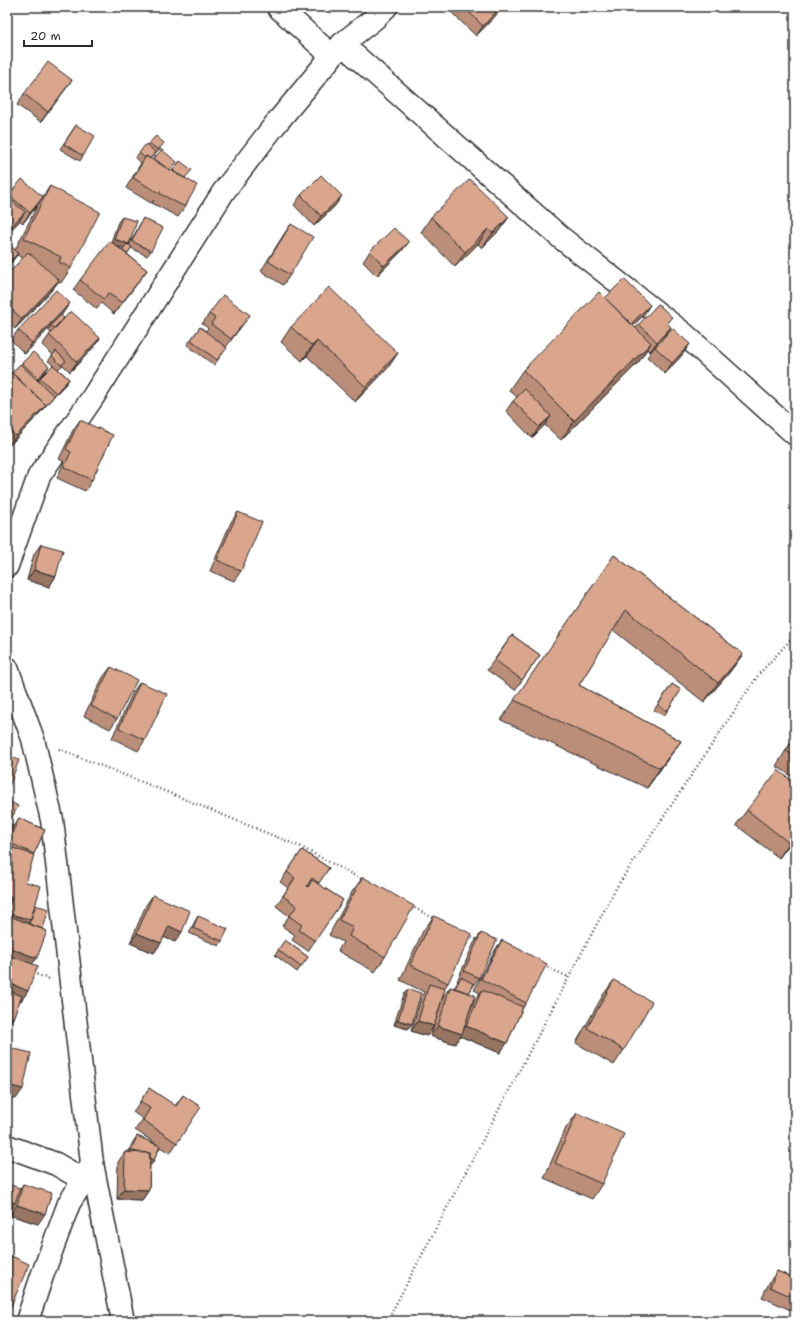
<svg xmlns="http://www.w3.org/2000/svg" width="802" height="1328" font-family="'Shantell Sans',sans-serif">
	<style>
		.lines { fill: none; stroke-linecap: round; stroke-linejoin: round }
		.street-casing { stroke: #2b2b2b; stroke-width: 25 }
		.secondary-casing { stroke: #2b2b2b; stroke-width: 25 }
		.path { stroke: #2b2b2b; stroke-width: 2.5; stroke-dasharray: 1 3; stroke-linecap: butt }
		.street { stroke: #fff; stroke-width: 22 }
		.secondary { stroke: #fff; stroke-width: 22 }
		.wall { fill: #bb8e79; stroke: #2b2b2b; fill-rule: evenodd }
		.shaded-wall { fill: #987463; stroke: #2b2b2b }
		.building { fill: #d9a58d; stroke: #2b2b2b }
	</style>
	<rect width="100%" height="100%" fill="#fff"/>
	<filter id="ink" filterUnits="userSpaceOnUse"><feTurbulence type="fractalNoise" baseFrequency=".025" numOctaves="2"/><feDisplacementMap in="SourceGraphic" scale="8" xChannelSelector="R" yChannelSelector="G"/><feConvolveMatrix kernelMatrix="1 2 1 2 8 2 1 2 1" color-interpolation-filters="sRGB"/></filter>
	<g filter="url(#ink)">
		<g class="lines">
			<defs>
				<path id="street" d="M278 7 332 56
					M342 44 560 237 684 334 795 434
					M7 566 39 476 93 397 224 191 274 126 332 56 342 44 375 18 386 7
					M7 1146 56 1164 84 1180
					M27 1321 42 1276 69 1203 84 1180 92 1163"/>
				<path id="secondary" d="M7 668 33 739 52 820 92 1163 123 1321"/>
			</defs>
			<use href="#street" class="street-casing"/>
			<use href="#secondary" class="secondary-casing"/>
			<path class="path" d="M59 749 167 792 301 847 363 880
				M411 906 435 919
				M468 936 478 940
				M544 966 569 977
				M33 973 49 979
				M387 1321 616 888 759 674 795 635"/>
			<use href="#street" class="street"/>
			<use href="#secondary" class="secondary"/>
		</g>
		<path class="wall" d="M319 7H326L322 11Z
			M454 7H502L499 12 476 36 451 12Z
			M72 80 41 122 17 105 24 94Z
			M76 125 83 156 80 161 60 149Z
			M149 143 161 149 154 156 153 155 150 159 153 160 162 150 171 170 172 171 180 161 185 179V207L178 217 152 203 154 200 151 203 126 188 141 163 135 158 139 153Z
			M50 186 71 268 61 283 58 282 52 290 15 329 7 322V275L23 258 17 255 11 263 15 250 37 206 23 223 19 220 7 234V198L9 195 43 196Z
			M301 195 335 206 314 226 294 205Z
			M122 217 129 245 140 224 143 218 151 251 147 256 131 248 127 254 147 270 114 314 101 303 97 309 73 290 80 280 111 242 118 222ZM117 247 124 248 122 250Z
			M431 217H509L498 232 482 248 478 244 455 267 421 232Z
			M291 224 290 275 283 285 261 271 284 234Z
			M370 251 401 252 377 276 363 262Z
			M605 298 643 316 633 326 636 328 639 324 667 323 666 334 683 354 665 374 647 357 653 349 650 352 647 349 638 363 561 440 545 425 532 438 506 411 513 401 517 397 509 390 523 370Z
			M63 313 61 316 64 318 61 322 100 338 93 348 70 372 63 365 58 369 69 379 65 385 52 398 43 409 38 415 9 446 7 445V372L12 373 22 363 45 372 37 380 38 381 53 365 48 361 53 355 42 345 51 333 48 330 50 327 25 354 11 340 18 330Z
			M209 314 250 315 226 347 223 353 214 365 187 345 200 327 206 331 208 328 202 324Z
			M291 327 388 368 355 402 307 356 302 361 281 342Z
			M80 420 92 480 85 491 57 478 64 462 59 459 73 430Z
			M238 512 241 571 234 581 210 571 231 522Z
			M41 544 56 576 49 587 27 580 34 554Z
			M614 555 743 654 729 673 704 702 613 630 579 685 681 741 647 788 501 720Z
			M512 635 540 655 515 690 487 670Z
			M111 667 117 719 110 729 84 716 103 677Z
			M140 682 145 740 138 751 112 738 133 692Z
			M672 684 681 690 664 716 654 710Z
			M795 736V778L776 766Z
			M795 783V837L779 858 736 825 747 810Z
			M19 818 45 830 33 855 26 882 35 905 43 929 37 958 32 964 28 991 21 1001 20 1000 13 1018 10 1023 7 1022V962L8 960H7V838L12 828Z
			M302 850 329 868 318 884 343 900 308 951 292 940 295 935 282 926 289 916 276 906 288 888 280 882Z
			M363 877 385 957 375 972 338 951 343 942 329 935 352 892Z
			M153 895 182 932 175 942 164 937 161 943 154 953 130 943 146 905Z
			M198 916 222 941 219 946 189 933 195 921Z
			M434 916 448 983 444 989 436 1019 443 997 450 987 454 988 458 982 457 981 474 943 481 933 479 978 472 988 469 993V1013L474 1000 480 993 474 990 495 950 502 940 526 1003 521 1011 507 1043 500 1053 460 1036 455 1044 430 1036 434 1026 427 1036 411 1031 422 995 424 992 400 980 423 931Z
			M285 940 308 957 297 972 275 955Z
			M614 980 624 1050 614 1065 576 1043 603 995Z
			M408 989V1029L394 1025 404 994Z
			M149 1088 175 1106 183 1095 177 1143 170 1153 160 1147 154 1160 150 1165 149 1190 142 1200 117 1199 118 1162 125 1152H128L133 1142 137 1136 158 1145 135 1130 143 1119 133 1112Z
			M577 1113 602 1184 592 1199 544 1178 566 1128Z
			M7 1184 19 1191 23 1184 38 1224 10 1215 13 1206 11 1209 7 1207Z
			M7 1254 11 1306 7 1312Z
			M777 1271 793 1278 795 1273V1312L762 1297 770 1281Z"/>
		<path class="shaded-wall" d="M501 7H502L499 12 476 36 483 26Z
			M72 80 65 90 41 122 48 112Z
			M342 196 335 206 314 226 321 216Z
			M43 197 36 207 23 223 30 213Z
			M25 212 18 223 7 234V231Z
			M509 217 498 232 482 248 493 233Z
			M488 229 478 244 455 267 465 252Z
			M114 239 129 244 126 249 111 245Z
			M409 242 401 252 377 276 384 266Z
			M18 253 11 263 7 267V265Z
			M147 270 140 280 114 314 122 303Z
			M59 280 52 290 15 329 22 319Z
			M70 303 63 313 25 354 32 343Z
			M650 305 643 316 618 340 625 330Z
			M671 327 664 337 650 352 657 342Z
			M100 338 93 348 70 372 77 362Z
			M317 341 307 356 302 361 312 346Z
			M651 343 638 363 561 440 574 421Z
			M690 344 683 354 665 374 672 363Z
			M398 353 388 368 355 402 366 387Z
			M49 366 45 372 34 383 38 378Z
			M69 379 65 385 52 398 56 393Z
			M54 396 38 415 9 446 16 436Z
			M551 416 544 426 532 438 539 427Z
			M34 570 56 576 49 587 27 580Z
			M743 654 729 673 704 702 718 683Z
			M681 741 667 760 647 788 660 768Z
			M795 836V837L779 858 789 843Z
			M7 896 12 898 7 905Z
			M7 913 31 920 24 930 7 925Z
			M169 926 182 932 175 942 161 936Z
			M137 933 161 943 154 953 130 943Z
			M7 947 37 958 29 968 11 956 8 960H7Z
			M7 982 28 991 21 1001 7 995Z
			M7 1015 13 1018 10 1023 7 1022Z
			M398 1020 412 1024 408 1029 394 1025Z
			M418 1021 434 1026 427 1036 411 1031Z
			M438 1026 461 1034 466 1026 507 1043 500 1053 460 1036 455 1044 430 1036Z
			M7 1085 23 1089 16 1099 7 1097Z
			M131 1150 154 1160 151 1165 127 1155Z
			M124 1189 149 1190 142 1200 117 1199Z
			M7 1201 15 1203 11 1209 7 1207Z
			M17 1205 45 1214 38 1224 10 1215Z"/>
		<path class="building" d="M464 7H501L483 26Z
			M48 62 72 80 48 112 24 94Z
			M76 125 95 136 83 156 64 144Z
			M156 136 164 143 158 150 149 143Z
			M146 144 155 152 150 159 146 156 145 158 139 153Z
			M162 150 177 162 170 170 165 167 154 158Z
			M146 156 197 185 185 207 159 193 161 190 159 193 133 178Z
			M180 161 192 170 185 178 178 175 173 170Z
			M321 175 342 196 321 216 301 195Z
			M22 179 43 197 30 213 9 195Z
			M470 179 509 217 493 233 488 229 465 252 431 217Z
			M50 186 100 212 71 268 59 262 61 257 24 238Z
			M11 200 25 212 7 231V204Z
			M122 217 137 221 129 244 114 239Z
			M143 218 163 228 151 251 132 241Z
			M291 224 313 237 290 275 268 261Z
			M394 228 409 242 384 266 370 251Z
			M110 241 147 270 122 303 108 293 104 299 80 280Z
			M7 242 18 253 7 265Z
			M127 244 132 247 127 254 122 250Z
			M28 252 59 280 22 319 7 305V275Z
			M624 279 650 305 631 324 605 298Z
			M329 287 398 353 366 387 317 341 312 346 291 327Z
			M56 290 70 303 32 343 18 330Z
			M599 292 651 343 574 421 523 370Z
			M223 295 250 315 231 339 211 324 215 318 209 314Z
			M658 304 672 317 667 323 671 327 657 342 639 324Z
			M71 311 100 338 77 362 49 335Z
			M61 315 64 318 54 328 51 325Z
			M200 327 227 348 217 360 191 340Z
			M672 328 690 344 672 363 655 347Z
			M56 351 66 361 61 365 52 356Z
			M33 352 49 366 38 378 22 363Z
			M20 364 54 396 46 405 12 373Z
			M53 365 69 379 56 393 40 378Z
			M9 370 46 405 16 436 7 428V372Z
			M525 389 551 416 539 427 513 401Z
			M80 420 113 435 92 480 64 467 71 452 66 449Z
			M238 512 262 522 241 571 217 560Z
			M41 544 63 550 56 576 34 570Z
			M614 555 743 654 718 683 626 610 579 685 681 741 660 768 514 700Z
			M512 635 540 655 522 680 495 660Z
			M111 667 137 680 117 719 91 706Z
			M140 682 167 694 145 740 119 728Z
			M672 684 681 690 667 711 658 705Z
			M795 737V756L786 751Z
			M7 755 19 760 7 792Z
			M778 770 795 783V836L789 843 747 810Z
			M7 800 18 806 9 823 13 825 7 837Z
			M19 818 45 830 34 854 8 842Z
			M7 846 34 855 26 882 41 886 31 920 7 913 12 898 7 896Z
			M302 850 329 868 319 883 312 878 307 886 308 887 312 880 343 900 315 941 299 930 302 925 289 916 297 906 283 896 295 878 287 872Z
			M363 877 414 906 385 957 349 936 353 927 339 920Z
			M153 895 190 911 182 932 169 926 161 943 137 933Z
			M35 905 49 909 43 929 29 924Z
			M7 915 47 931 37 958 7 947Z
			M198 916 228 929 222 941 193 928Z
			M434 916 472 934 448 983 410 965Z
			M481 933 497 940 479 978 464 971Z
			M285 940 308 957 301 967 278 950Z
			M502 940 547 964 526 1003 481 979Z
			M11 956 38 966 28 991 7 982V967Z
			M461 977 474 984 469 993 455 988Z
			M614 980 652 1002 624 1050 587 1028Z
			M429 984 445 989 434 1026 418 1021Z
			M450 987 475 995 462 1034 438 1026Z
			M408 989 421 993 412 1024 398 1020Z
			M7 990 22 996 13 1018 7 1015Z
			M482 990 523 1007 507 1043 466 1026Z
			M7 1047 31 1053 23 1089 7 1085Z
			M149 1088 176 1106 183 1095 201 1107 177 1143 143 1120 150 1108 140 1102Z
			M577 1113 624 1134 602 1184 555 1163Z
			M137 1136 160 1146 154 1160 150 1159V1153L136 1152 131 1150Z
			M125 1152 150 1153 149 1190 124 1189Z
			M7 1184 20 1188 15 1203 7 1201Z
			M23 1184 52 1193 45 1214 17 1205Z
			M7 1254 29 1264 11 1306 7 1304Z
			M777 1271 795 1279V1278V1298L770 1287Z"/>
	</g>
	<rect width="802" height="1328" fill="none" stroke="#fff" stroke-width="24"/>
	<rect x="12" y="12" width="778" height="1304" fill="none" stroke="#2b2b2b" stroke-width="1.5" filter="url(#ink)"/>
	<path d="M24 40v6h68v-6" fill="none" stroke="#2b2b2b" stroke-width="2"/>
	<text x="30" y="40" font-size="12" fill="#2b2b2b" stroke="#ffffff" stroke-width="3" paint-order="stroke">20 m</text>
</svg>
